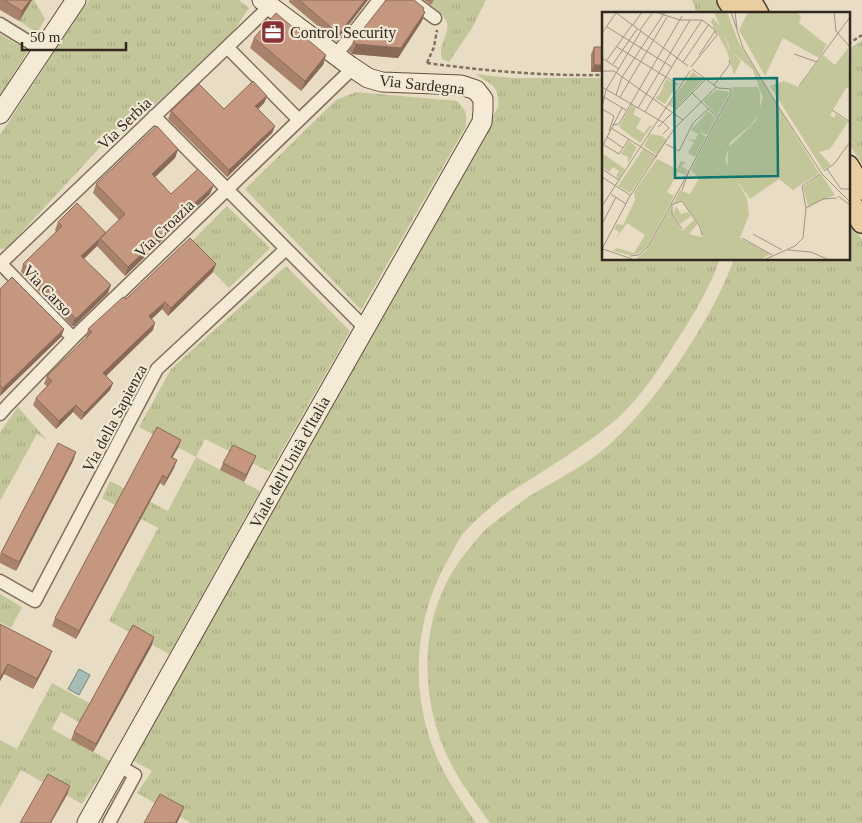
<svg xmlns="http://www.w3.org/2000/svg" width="862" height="823" font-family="'Times New Roman',serif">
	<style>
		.grass { fill: url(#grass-tufts) }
		.water { fill: #a5bdb5; stroke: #6d8a81 }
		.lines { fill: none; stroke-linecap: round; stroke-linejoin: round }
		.street-casing { stroke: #826e5c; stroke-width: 15 }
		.secondary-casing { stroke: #64503f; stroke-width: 21 }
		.primary-casing { stroke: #503d30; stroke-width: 24 }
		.path { stroke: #826e5c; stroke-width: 2.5; stroke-dasharray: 4 2.5; stroke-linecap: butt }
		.street { stroke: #f5ead6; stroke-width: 12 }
		.secondary { stroke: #f5ead6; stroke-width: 19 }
		.primary { stroke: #e9ce9f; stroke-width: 21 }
		.wall { fill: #a9826c }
		.shaded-wall { fill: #896a58 }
		.building { fill: #c4977e; stroke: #896a58 }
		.labels { text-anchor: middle; stroke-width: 4.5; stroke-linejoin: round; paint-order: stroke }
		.poi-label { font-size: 16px; fill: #33281f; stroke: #f1e7d3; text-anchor: start }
		.street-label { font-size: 16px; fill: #33281f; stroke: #f1e7d3 }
		.inset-road { fill: none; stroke: #a09482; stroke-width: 1 }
		.view { fill: #0f766e; fill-opacity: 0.15; stroke: #0f766e; stroke-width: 2.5 }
		.inset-edge { fill: none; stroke: #33281f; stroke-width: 2.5 }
	</style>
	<defs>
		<pattern id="grass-tufts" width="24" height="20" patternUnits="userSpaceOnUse" patternTransform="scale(1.25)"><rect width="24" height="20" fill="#c3c699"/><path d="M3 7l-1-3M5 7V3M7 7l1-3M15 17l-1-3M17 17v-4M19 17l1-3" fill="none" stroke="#a8aa83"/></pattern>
	</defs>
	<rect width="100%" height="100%" fill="#e9dcc4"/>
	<path class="grass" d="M32 0H34L45 19 37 33 19 21Z
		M89 0H239L249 8 235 29 139 120 130 125 118 128 7 248 0 249V135L77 17Z
		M434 0H486L472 28 449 62 442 59C437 44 450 34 447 23 445 15 436 9 431 5Z
		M692 0H718L727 14H697Z
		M0 34 28 51 0 95Z
		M862 41V164L848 142V49Z
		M475 74 512 78H603V259H720C709 289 692 318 674 345 658 371 641 396 619 417 595 438 568 455 542 472 525 483 507 493 492 506 482 515 471 524 462 535 457 542 453 551 449 558 414 618 409 691 436 755 446 779 461 801 476 823H191L137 793 152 771 132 760 498 107C500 86 491 84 475 74Z
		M356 92 457 101C466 111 468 114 465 128L361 310 245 189 336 100Z
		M227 206 270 248 229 288 187 246Z
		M848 218 862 240V823H490C473 799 455 776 444 749 418 686 421 610 464 555 471 546 478 537 486 529 500 518 514 507 528 497 552 482 577 470 599 453 631 428 658 392 681 359 702 327 721 295 734 259H848Z
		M286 266 350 331 270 472 205 439 196 457 260 491 169 654 109 621 158 528 102 498 110 481 168 511 196 457 139 427 171 369Z
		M18 407 47 440 37 434 0 501V432Z
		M0 594 22 607 11 628 0 622Z
		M52 683 91 704 80 723 61 712 52 729 110 761 82 804 21 770 0 807V740L17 749Z"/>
	<path class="water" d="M79 669 90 675 79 695 68 689Z"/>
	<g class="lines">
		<defs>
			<path id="street" d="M411 0 435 18
				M0 24 42 50
				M227 47 299 120
				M336 55 379 0
				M154 116 365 328
				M0 263 73 338
				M0 264 270 6
				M0 414 8 405 73 338 353 68
				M0 581 35 601 157 369 286 249
				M109 823 135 775 119 766"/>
			<path id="secondary" d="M0 114 76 0
				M87 823 280 478 482 122 483 110V99L476 90 461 85 382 82 368 78 350 66 262 0"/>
			<path id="primary" d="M728 0 737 14
				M750 0 758 14
				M848 166 862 189
				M848 199 862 222"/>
		</defs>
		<use href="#street" class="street-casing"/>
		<use href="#secondary" class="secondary-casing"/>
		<use href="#primary" class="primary-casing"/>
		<path class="path" d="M848 44 862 35
			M427 63C486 71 544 76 603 75
			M427 63 434 47 437 30"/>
		<use href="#street" class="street"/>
		<use href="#secondary" class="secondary"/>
		<use href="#primary" class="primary"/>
	</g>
	<path class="wall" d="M0 0H32L19 21 0 10Z
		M289 0H368L336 41 289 2Z
		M424 0H434L431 5Z
		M423 10 422 21 398 58 352 54 349 51 353 42Z
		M254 38 326 55 323 65 301 91 250 48Z
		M594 47H603V72H591V54Z
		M267 96 264 103 258 109 275 126 272 133 227 177 168 119 171 111 224 109Z
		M178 149 175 158 155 177 171 194H210L125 276 97 246 84 259 108 293 74 326H72L21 272 23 264 56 232 55 230 58 222 106 233 119 220 93 193 96 184Z
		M213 272 168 316 162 309 152 319 153 330 106 376 113 383 110 390 81 420 73 412 56 429 33 405 36 398 47 386 44 384 47 376 86 338V337L88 329 126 299Z
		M0 289 64 329 61 337 0 396Z
		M181 440 178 448 172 457 177 460 174 468 164 486 160 483 76 639 52 626 55 618Z
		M76 452 73 461 16 571 0 563V555L1 553Z
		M256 456 253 463 244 482 220 470 223 463Z
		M0 624 52 651 48 661 33 689 4 674 0 681Z
		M152 645 93 752 71 740 74 732Z"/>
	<path class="shaded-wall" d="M30 0H32L19 21 22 11Z
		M365 0H368L336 41 339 34Z
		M425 12 422 21 398 58 352 54 356 44Z
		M326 55 323 65 301 91 305 81Z
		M594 65H603V72H591Z
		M267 96 264 103 253 114 255 106Z
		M275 126 272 133 227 177 229 170Z
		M178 149 175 158 149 183 152 174Z
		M214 185 210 194 125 276 128 267Z
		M100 238 97 246 78 264 81 256Z
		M216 264 213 272 168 316 171 308Z
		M111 285 108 293 74 326H72L75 318Z
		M165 302 162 309 146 324 149 316Z
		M155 323 153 330 101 381 103 373Z
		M64 329 61 337 0 396 3 388Z
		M113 383 110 390 81 420 84 413Z
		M76 405 73 412 56 429 59 421Z
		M181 440 178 448 168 465 171 457Z
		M76 452 73 461 16 571 19 562Z
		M256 456 253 463 244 482 246 475Z
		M177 460 174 468 164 486 167 478Z
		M163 475 160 483 76 639 79 631Z
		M154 637 152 645 93 752 96 744Z
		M52 651 48 661 33 689 37 679Z
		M8 664 4 674 0 681V678Z
		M70 786 67 795 51 823H50Z
		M184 807 180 817 177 823H175Z"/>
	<path class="building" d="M4 0H30L22 11Z
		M299 0H365L339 34Z
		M386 0H414L424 8 423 10 425 12 401 48 356 44 353 42Z
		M276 13 326 55 305 81 254 38Z
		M594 47H603V65H594Z
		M253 81 267 96 255 106 275 126 229 170 171 111 199 84 224 109Z
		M157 126 178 149 152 174 171 194 198 169 214 185 128 267 100 238 125 214 96 184Z
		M77 203 106 233 81 256 111 285 77 318H75L23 264 62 226 58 222Z
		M190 238 216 264 171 308 165 302 149 316 155 323 103 373 113 383 84 413 76 405 59 421 36 398 52 381 47 376 92 332 88 329 123 297 126 299Z
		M12 277 64 329 3 388 0 386V289Z
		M157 427 181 440 171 457 177 460 167 478 163 475 79 631 55 618Z
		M58 443 76 452 19 562 1 553Z
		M233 445 256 456 246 475 223 463Z
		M0 624 52 651 37 679 8 664 0 678Z
		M133 625 154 637 96 744 74 732Z
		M48 774 70 786 50 823H20Z
		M160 794 184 807 175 823H144Z"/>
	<defs>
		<symbol id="office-square" viewBox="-11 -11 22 22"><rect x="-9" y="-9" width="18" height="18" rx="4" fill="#8b3238" stroke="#f1e7d3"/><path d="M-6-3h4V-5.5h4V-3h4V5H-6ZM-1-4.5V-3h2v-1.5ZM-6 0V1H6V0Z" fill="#fff"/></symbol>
	</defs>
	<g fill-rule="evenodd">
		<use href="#office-square" x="259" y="18" width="28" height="28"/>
	</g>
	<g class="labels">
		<g class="poi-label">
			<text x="290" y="38">Control Security</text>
		</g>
		<g class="street-label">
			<text transform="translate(422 84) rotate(6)" y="6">Via Sardegna</text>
			<text transform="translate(124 123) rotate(-44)" y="6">Via Serbia</text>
			<text transform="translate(164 228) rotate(-44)" y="6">Via Croazia</text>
			<text transform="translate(48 290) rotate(46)" y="6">Via Carso</text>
			<text transform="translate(114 418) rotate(-62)" y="6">Via della Sapienza</text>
			<text transform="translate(289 462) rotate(-61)" y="6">Viale dell'Unità d'Italia</text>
		</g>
	</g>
	<g transform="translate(602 12)">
		<rect width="248" height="248" fill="#e9dcc4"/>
		<path d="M112 0H125L137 31 217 161 191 178 177 167 148 187 126 156V136L153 110 161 86 151 58 129 39ZM111 6 119 15 127 37 139 49 132 63 125 39 109 10ZM246 36 247 75 244 76 228 103 232 106 234 102 246 110 228 137 217 140 229 153 221 158 168 74 182 69 197 75 221 43 233 53ZM91 60 101 68 73 97 66 93ZM64 67 75 73 63 92 53 86 58 82ZM129 75H156L158 80V99L149 113 128 130 123 148 145 186 147 203 138 226 168 242 160 247H34L45 238 69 194 71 204 80 219 92 208 95 212 87 222 100 225V217L80 188 71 192 78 178 88 182 97 166 89 158 131 79ZM114 78 128 80 115 104 101 89ZM29 93 34 96 31 102 39 107 34 116 42 121 48 113 50 114 38 131 17 115ZM106 99 114 106 105 123 97 120 104 125 93 145 86 141 92 130 85 127 93 128 96 122 89 118ZM48 122 60 124 65 128 55 143 42 134ZM27 129 35 135 26 152V145L19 142ZM41 137 53 145 28 181 16 174ZM0 141 23 157 17 167 14 164 17 159 11 155 7 160 0 155ZM55 147 75 157 79 149 84 151 79 154 86 158 83 163 76 160 65 180 72 184 45 235 36 242 27 243 11 239 15 236 32 241 43 223 25 211 14 227 17 220 12 217 15 212 21 213 33 188 32 180ZM219 162 233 183 206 194 201 175ZM74 194 79 202 86 200 89 204 78 212 71 202Z" fill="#c3c699"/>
		<path d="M146 0H195L199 5 197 11 225 33 217 46 181 26 163 64 137 18Z" fill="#c3c699"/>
		<path class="inset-road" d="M13 0 86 54M53 0 78 8H100L112 17 115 23 89 55M129 0 141 36 174 91 220 162 248 190M133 0 135 17M232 0 234 19 248 35M31 13 40 0M5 15 70 55M38 18 51 0M0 21 14 1M15 35 77 73M192 42 215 50M0 43V75M97 43 113 19M0 46 17 57M75 46 100 8M5 48 30 13M81 50 107 12M11 52 35 17M0 59H12L81 108M112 73 128 52 127 48M197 74 248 5M0 75 62 111 67 116 61 122M90 81 116 106M14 83 20 65 63 0M0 84 24 98M18 85 65 5M0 95 4 78 39 19M36 96 88 8M0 97 12 104 7 119M230 98 248 110M43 100 75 46M11 113 17 112 80 4M56 115 104 67M9 116 55 145M5 125 21 136M64 132 77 139 91 111 106 97M2 133 17 142 27 127M0 135 20 96M0 157 17 168M225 157 239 177H248M222 159 232 152 248 130M0 165 14 174M14 174 28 183M80 178 87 159M9 182 24 192M236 184 248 193M69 193 80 189 98 215 100 223M70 193V202L80 217M0 194 88 59M204 196 200 174 218 162M0 212 14 185M151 222 180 238M140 226 170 243M0 237 28 184 72 117 114 75M1 237 30 247M186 238 209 240 225 247M28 244 37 243 46 235 129 81V77L116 76 90 57M164 247 193 234 201 226 204 196 221 187 235 186"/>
		<path class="view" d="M175 66 176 164 73 166 72 67Z"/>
		<rect width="248" height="248" class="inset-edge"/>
	</g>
	<path d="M22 42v8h104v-8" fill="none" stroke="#33281f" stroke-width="2.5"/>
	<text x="30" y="42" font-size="15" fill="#33281f" stroke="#f1e7d3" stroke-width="4" paint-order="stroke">50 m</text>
</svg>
